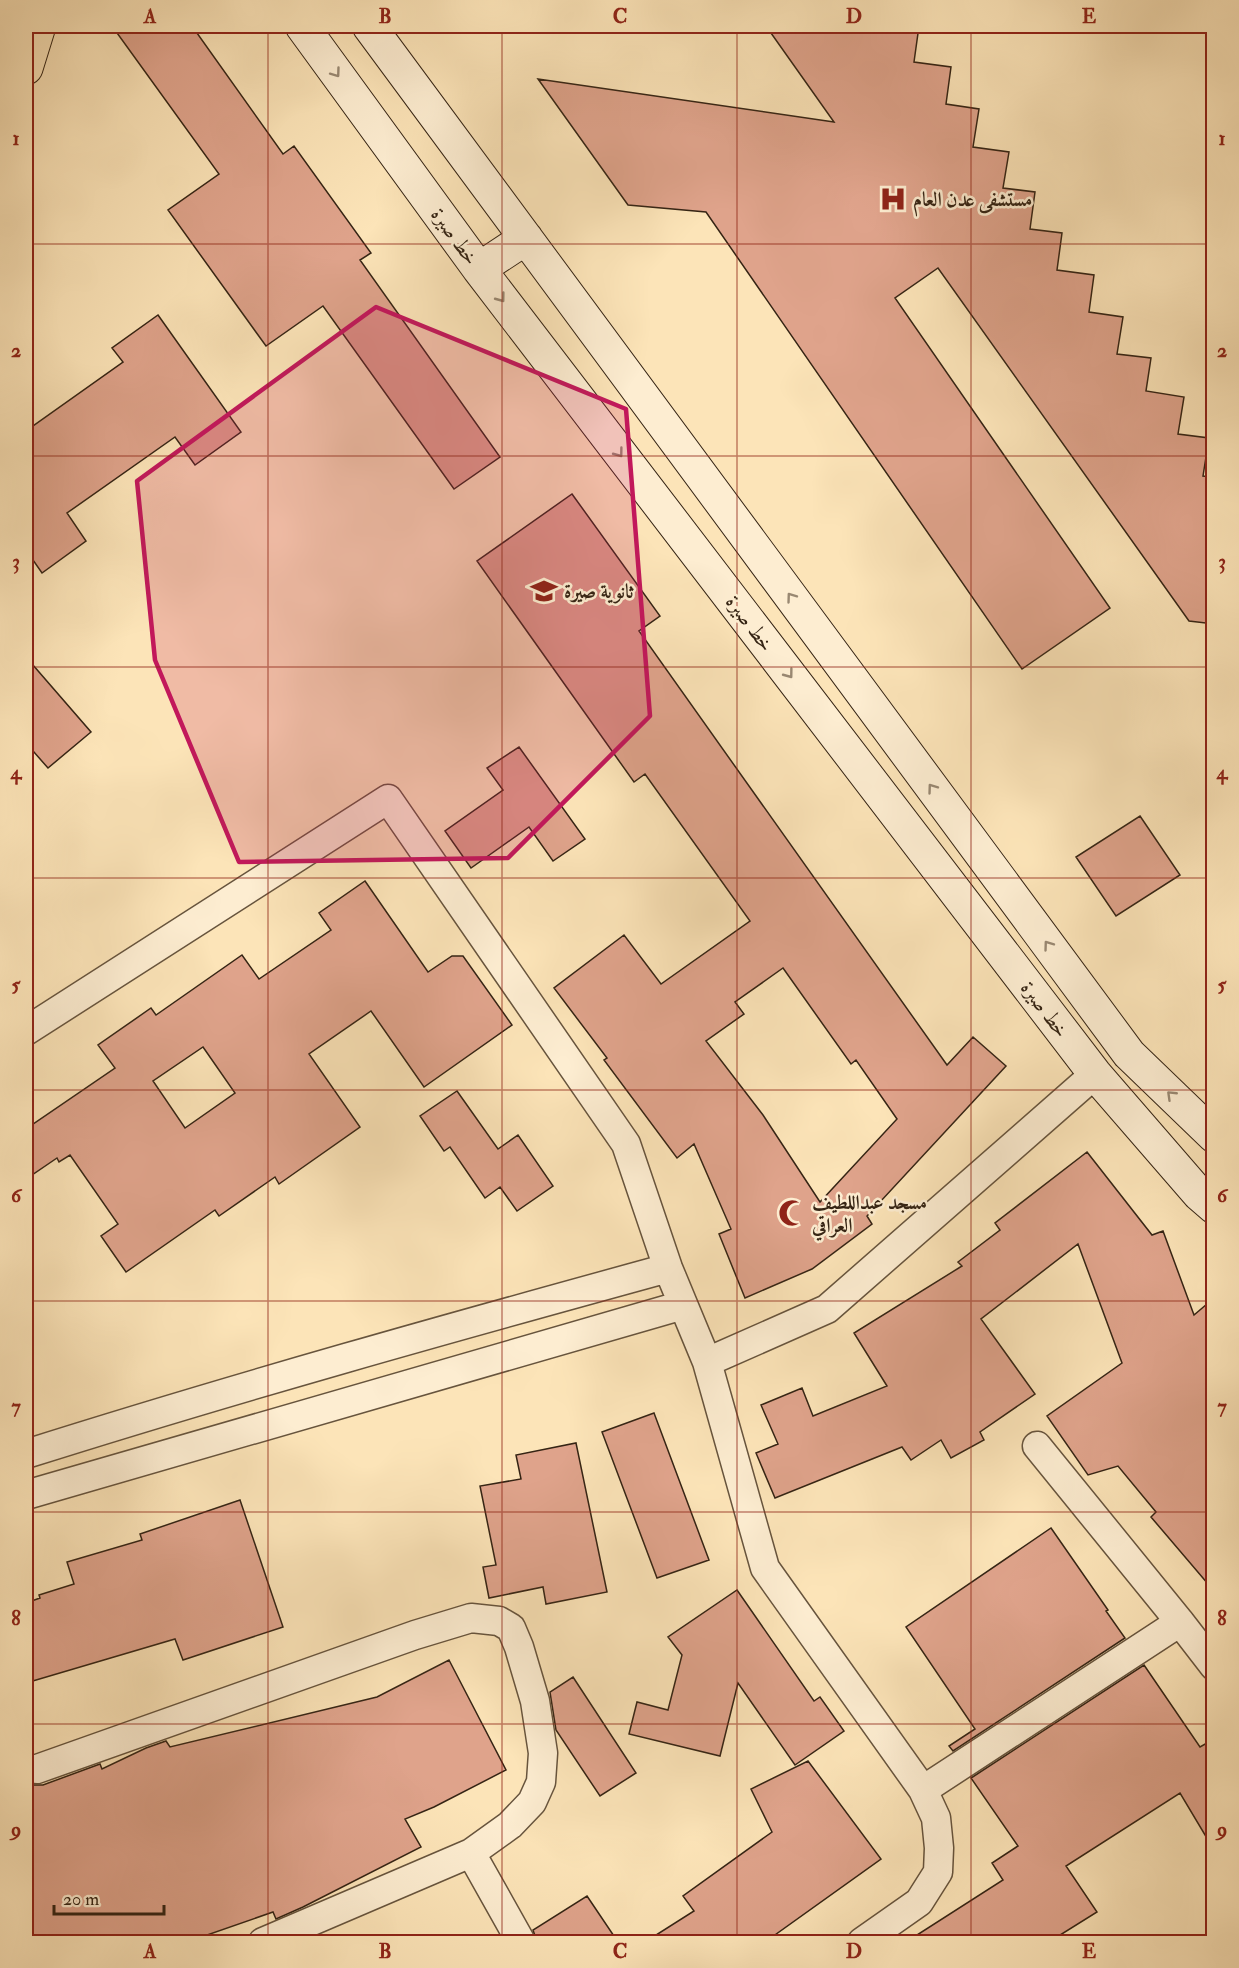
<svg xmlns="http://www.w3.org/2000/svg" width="1239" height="1968" font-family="'IM FELL Double Pica',Amiri,serif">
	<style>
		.building { fill: #dfa38b; stroke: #352414; stroke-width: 1.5; fill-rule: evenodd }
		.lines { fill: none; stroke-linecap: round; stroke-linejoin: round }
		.street-casing { stroke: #67543d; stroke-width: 31 }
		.secondary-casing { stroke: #352414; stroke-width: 35 }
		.primary-casing { stroke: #352414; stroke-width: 35 }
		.street { stroke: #fdedd1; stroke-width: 28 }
		.secondary { stroke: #fdedd1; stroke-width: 33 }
		.primary { stroke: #fce4b8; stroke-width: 33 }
		.oneway { stroke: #998872 }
		.marked { fill: #c2185b; fill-opacity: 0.2; stroke: #c2185b; stroke-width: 4.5; stroke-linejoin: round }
		.grid { fill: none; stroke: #8f2418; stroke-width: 1.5; stroke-opacity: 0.55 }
		.labels { text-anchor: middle; stroke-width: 5; stroke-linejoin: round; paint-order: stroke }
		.poi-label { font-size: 20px; font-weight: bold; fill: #352414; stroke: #fdedd1; text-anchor: start }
		.street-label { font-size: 20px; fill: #352414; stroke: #fdedd1 }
		.neatline { fill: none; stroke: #8f2418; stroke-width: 2 }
		.grid-label { font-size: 20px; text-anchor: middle; font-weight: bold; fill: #8f2418 }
	</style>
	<rect width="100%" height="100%" fill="#fce4b8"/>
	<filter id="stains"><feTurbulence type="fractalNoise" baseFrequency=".00333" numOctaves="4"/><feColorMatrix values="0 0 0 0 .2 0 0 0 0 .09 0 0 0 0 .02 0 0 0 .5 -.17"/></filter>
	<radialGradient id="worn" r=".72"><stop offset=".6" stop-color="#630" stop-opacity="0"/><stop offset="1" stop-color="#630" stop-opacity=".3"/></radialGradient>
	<path class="building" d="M112 26H192L283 154 294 146 371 253 360 260 500 457 454 489 323 306 266 346 168 210 219 174Z
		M766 26H919L914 62 951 67 946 104 979 109 973 147 1009 152 1003 188 1035 192 1030 229 1062 233 1057 270 1094 275 1089 312 1123 317 1117 354 1151 358 1146 391 1184 397 1178 434 1209 438 1203 476 1214 477V624L1189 621 938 268 895 298 1110 608 1022 669 706 212 628 205 538 79 834 122Z
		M158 315 241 432 195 465 175 437 67 513 86 541 42 573 26 550V431L123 362 112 348Z
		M572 494 660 616 639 631 947 1065 973 1037 1006 1066 867 1216 872 1224 812 1269 745 1298 719 1234 731 1229 694 1144 677 1158 604 1060 607 1058 554 988 624 935 661 984 750 921 645 774 634 782 477 561ZM783 968 851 1064 856 1060 897 1119 820 1202 763 1115 706 1041 744 1014 735 1002Z
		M26 657 91 732 48 768 26 743Z
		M519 747 585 839 553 861 529 827 471 868 445 831 503 790 487 768Z
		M1140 816 1180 875 1116 916 1076 857Z
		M365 881 428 972 452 956H463L512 1025 424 1087 371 1011 309 1054 360 1127 279 1184 275 1177 219 1216 215 1210 126 1272 101 1236 118 1224 70 1155 59 1162 57 1158 26 1179V1129L115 1068 98 1045 151 1008 156 1015 242 955 259 979 331 930 319 913ZM203 1047 235 1093 185 1128 153 1081Z
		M457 1091 498 1149 518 1135 553 1186 517 1211 500 1187 485 1198 450 1147 444 1151 420 1116Z
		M1087 1152 1152 1235 1163 1231 1194 1315 1214 1298V1591L1151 1517 1156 1512 1118 1466 1088 1475 1047 1416 1122 1363 1078 1244 981 1319 1035 1394 980 1432 984 1440 951 1458 941 1440 911 1460 902 1447 775 1498 756 1453 778 1444 761 1405 802 1388 813 1416 887 1386 854 1333 962 1266 958 1262 1000 1230 995 1223Z
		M654 1413 709 1560 657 1578 602 1432Z
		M576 1443 607 1592 546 1604 543 1587 489 1598 483 1567 496 1565 480 1486 521 1479 516 1455Z
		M240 1500 283 1627 183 1660 175 1639 26 1683V1603L40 1598 39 1595 74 1584 67 1562 142 1540 140 1534Z
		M1051 1528 1108 1610 1106 1611 1125 1638 953 1751 949 1746 975 1729 906 1627Z
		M737 1590 814 1701 820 1697 844 1731 795 1765 738 1683 720 1756 629 1734 637 1702 668 1710 682 1655 668 1637Z
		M449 1660 506 1770 434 1807 405 1819 421 1847 303 1907 276 1919 273 1912 187 1942H26V1781L33 1785H43L100 1764 102 1769 146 1748 166 1741 170 1747 377 1697Z
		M1144 1665 1200 1747 1214 1739V1850L1180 1793 1066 1866 1097 1912 1049 1942H906L1003 1880 992 1863 1018 1846 971 1778Z
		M573 1677 636 1773 600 1796 556 1730 550 1692Z
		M808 1761 881 1859 765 1942H645L694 1911 683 1896 772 1832 751 1789Z
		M587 1896 618 1942H537L533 1930Z"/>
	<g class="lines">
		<defs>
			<path id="street" d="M26 1031 388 799 626 1144 668 1268 707 1362 765 1568 923 1790 936 1818 939 1848 938 1872 919 1902 862 1942
				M707 1362 827 1309 1095 1074
				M1037 1446 1180 1622 1214 1666
				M26 1454C238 1387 453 1327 668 1268
				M26 1495 683 1305
				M37 1769 415 1635 471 1618 499 1621 511 1628 519 1647 535 1701 543 1753 541 1782 532 1802 510 1825 471 1853 263 1942
				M923 1790 1180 1622
				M471 1853 521 1942"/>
			<path id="secondary" d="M302 26 479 269 1095 1074 1199 1194 1214 1207
				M369 26 1129 1054 1214 1136
				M479 269 526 238"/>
			<path id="primary" d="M26 68 39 26"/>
		</defs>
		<use href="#street" class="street-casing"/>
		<use href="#secondary" class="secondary-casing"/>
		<use href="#primary" class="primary-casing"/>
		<use href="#street" class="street"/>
		<use href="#secondary" class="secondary"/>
		<use href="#primary" class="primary"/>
	</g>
	<defs><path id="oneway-chevron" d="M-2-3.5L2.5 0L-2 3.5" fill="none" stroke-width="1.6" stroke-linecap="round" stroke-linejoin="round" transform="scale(1.5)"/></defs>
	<g class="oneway">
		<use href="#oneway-chevron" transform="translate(336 73) rotate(54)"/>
		<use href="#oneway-chevron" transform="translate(501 298) rotate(53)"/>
		<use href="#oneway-chevron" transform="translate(619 453) rotate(53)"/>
		<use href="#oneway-chevron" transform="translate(791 597) rotate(-126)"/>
		<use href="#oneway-chevron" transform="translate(789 674) rotate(53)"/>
		<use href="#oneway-chevron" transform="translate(932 788) rotate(-126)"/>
		<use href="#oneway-chevron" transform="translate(1048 945) rotate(-126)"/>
		<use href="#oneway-chevron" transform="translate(1171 1095) rotate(-136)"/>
	</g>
	<path class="marked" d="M376 307 626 409 650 716 508 858 239 862 155 660 137 481Z"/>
	<path class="grid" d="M268 26V1942M502 26V1942M737 26V1942M971 26V1942M26 244H1214M26 456H1214M26 667H1214M26 878H1214M26 1090H1214M26 1301H1214M26 1512H1214M26 1724H1214"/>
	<defs>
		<symbol id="hospital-bare" viewBox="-9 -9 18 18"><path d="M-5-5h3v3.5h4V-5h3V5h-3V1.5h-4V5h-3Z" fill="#8f2418" stroke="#fdedd1" stroke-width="2.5" paint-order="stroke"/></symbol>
		<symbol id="school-bare" viewBox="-9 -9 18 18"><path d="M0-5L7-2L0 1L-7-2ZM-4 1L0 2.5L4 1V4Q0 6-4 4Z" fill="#8f2418" stroke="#fdedd1" stroke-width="2.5" paint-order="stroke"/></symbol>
		<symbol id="mosque-bare" viewBox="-9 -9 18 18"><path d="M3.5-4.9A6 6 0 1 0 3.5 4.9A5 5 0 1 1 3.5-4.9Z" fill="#8f2418" stroke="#fdedd1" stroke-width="2.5" paint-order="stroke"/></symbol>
	</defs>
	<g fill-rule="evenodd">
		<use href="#hospital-bare" x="874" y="180" width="38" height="38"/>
		<use href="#school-bare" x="525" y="572" width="38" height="38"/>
		<use href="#mosque-bare" x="773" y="1194" width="38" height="38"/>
	</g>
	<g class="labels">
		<g class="poi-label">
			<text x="913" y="206">مستشفى عدن العام</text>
			<text x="564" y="598">ثانوية صيرة</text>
			<text x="812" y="1209">مسجد عبداللطيف<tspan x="812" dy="23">العراقي</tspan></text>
		</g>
		<g class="street-label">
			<text transform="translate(455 236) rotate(54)" y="7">خط صيرة</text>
			<text transform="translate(750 623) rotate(53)" y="7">خط صيرة</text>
			<text transform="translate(1045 1009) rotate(53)" y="7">خط صيرة</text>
		</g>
	</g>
	<rect width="1239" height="1968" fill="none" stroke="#fce4b8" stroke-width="66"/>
	<path d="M54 1905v9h110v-9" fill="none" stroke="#352414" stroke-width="3"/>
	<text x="63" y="1905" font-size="18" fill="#352414" stroke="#fdedd1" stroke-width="4.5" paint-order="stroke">20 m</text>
	<rect x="33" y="33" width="1173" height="1902" class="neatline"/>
	<g class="grid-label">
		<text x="150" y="23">A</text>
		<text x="385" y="23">B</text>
		<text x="620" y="23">C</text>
		<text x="854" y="23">D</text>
		<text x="1089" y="23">E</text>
		<text x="16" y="145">1</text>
		<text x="1222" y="145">1</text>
		<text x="16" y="357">2</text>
		<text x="1222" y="357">2</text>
		<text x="16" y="568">3</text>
		<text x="1222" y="568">3</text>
		<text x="16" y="779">4</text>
		<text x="1222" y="779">4</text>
		<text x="16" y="991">5</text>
		<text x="1222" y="991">5</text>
		<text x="16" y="1202">6</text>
		<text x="1222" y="1202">6</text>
		<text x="16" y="1413">7</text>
		<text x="1222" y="1413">7</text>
		<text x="16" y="1625">8</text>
		<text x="1222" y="1625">8</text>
		<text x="16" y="1836">9</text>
		<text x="1222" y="1836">9</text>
		<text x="150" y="1958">A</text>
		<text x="385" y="1958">B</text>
		<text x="620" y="1958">C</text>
		<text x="854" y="1958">D</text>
		<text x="1089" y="1958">E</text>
	</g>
	<rect width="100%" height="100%" filter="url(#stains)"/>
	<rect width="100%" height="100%" fill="url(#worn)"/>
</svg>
